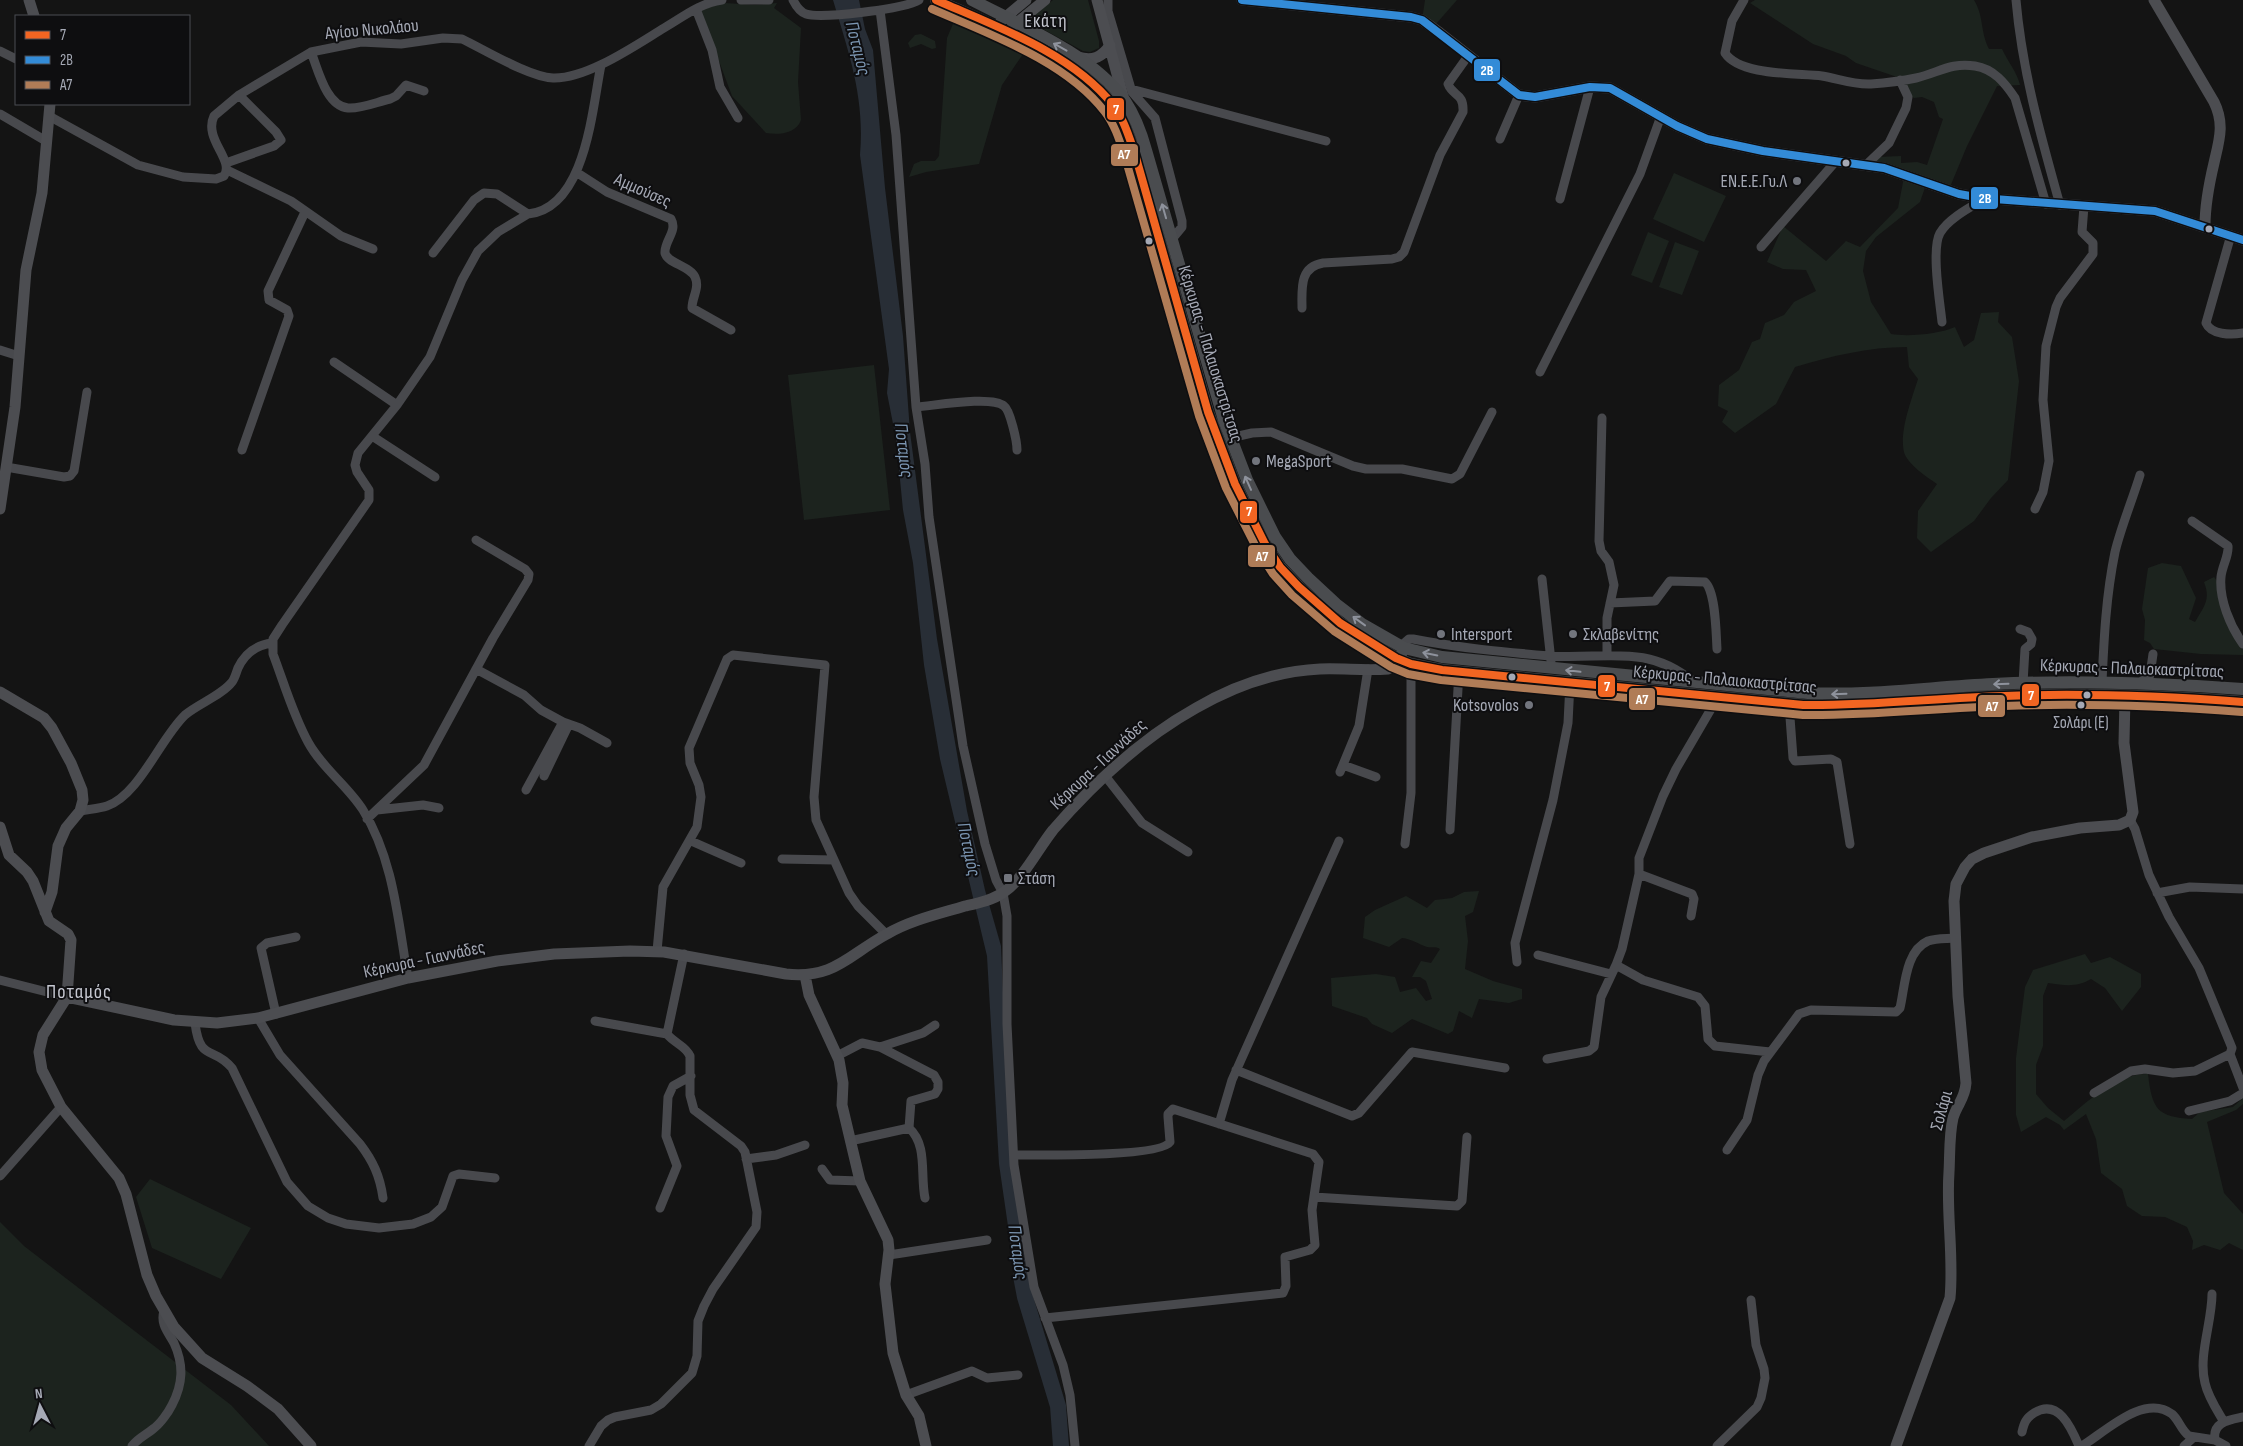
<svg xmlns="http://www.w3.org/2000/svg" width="2243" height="1446" font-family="'Sofia Sans Condensed',sans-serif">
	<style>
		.green { fill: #1c231e }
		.water { fill: #282e36 }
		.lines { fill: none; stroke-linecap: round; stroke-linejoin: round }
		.river { stroke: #282e36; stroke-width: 16 }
		.street { stroke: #48494d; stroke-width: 9 }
		.secondary { stroke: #4c4d51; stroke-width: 11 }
		.primary { stroke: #4a4c4f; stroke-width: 12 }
		.bus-1-casing { stroke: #0e0e10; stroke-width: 11 }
		.bus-2-casing { stroke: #0e0e10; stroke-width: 11 }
		.bus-3-casing { stroke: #0e0e10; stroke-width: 11 }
		.bus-1 { stroke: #f26522; stroke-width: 8 }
		.bus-2 { stroke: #338bd7; stroke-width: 8 }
		.bus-3 { stroke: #b07c57; stroke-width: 8 }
		.oneway { stroke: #8e929c }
		.bus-dot { fill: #a5a9b5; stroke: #0e0e10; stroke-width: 2 }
		.poi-dot { fill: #72757d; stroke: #0e0e10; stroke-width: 2 }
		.labels { text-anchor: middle; stroke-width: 4; stroke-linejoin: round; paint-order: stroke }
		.bus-label { font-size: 17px; fill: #a5a9b5; stroke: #0e0e10 }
		.street-label { font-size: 18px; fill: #a5a9b5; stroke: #0e0e10 }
		.poi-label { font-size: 18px; fill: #a5a9b5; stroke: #0e0e10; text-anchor: start }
		.neighbourhood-label { font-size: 19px; letter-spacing: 1px; fill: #c6c8d1; stroke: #0e0e10 }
		.water-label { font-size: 19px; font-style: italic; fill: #7b95b1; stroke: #0e0e10 }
		.quarter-label { font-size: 20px; letter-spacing: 1px; fill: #c6c8d1; stroke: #0e0e10 }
		.line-badge { stroke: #0e0e10; stroke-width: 2 }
		.badge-label { font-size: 14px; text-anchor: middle; font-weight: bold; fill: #fff }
	</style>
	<rect width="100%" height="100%" fill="#141414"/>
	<path class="green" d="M1053 0H1088L1099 41V48L1090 52 1083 51 1030 22 1029 20Z
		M1425 0H1457L1436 24 1422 20Z
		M1755 0H1974C1984 16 1980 31 1989 49H2002C2008 62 2017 72 2020 85L1997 86 1967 146 1950 187 1928 179 1920 202 1876 237 1866 251 1863 271 1871 302 1891 334C1908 337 1940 334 1955 327L1964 347 1974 340 1981 313 1999 312 1998 322 2012 337 2019 381 2008 480 1991 498 1974 521 1931 552 1917 538 1918 511 1937 484C1927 477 1907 464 1904 452 1899 432 1912 398 1918 379L1909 367 1907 347C1868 347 1832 356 1795 367L1776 404 1735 433 1722 422 1728 411 1718 406 1719 385 1739 370 1752 342 1760 339 1765 323 1784 315 1794 302 1816 291 1806 270 1783 269 1767 262 1783 226 1826 261 1846 241 1860 247 1898 208 1905 172 1872 162 1877 157 1901 156V163L1917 162 1927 165 1943 119 1939 117 1934 102 1922 97 1914 98 1900 87 1897 77 1856 63 1846 56 1813 44 1750 3Z
		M725 3 755 5 777 3 774 8 801 28 798 82 801 120C796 134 778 135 766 133L732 96 700 10Z
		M955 19 1025 51 1002 85 979 164 926 172 909 177 914 164 921 161H935L939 156 947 38Z
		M921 34 935 41 936 48 932 49 921 44 910 48 908 43 915 35Z
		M1674 173 1726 196 1704 242 1653 219Z
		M1648 232 1669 241 1652 283 1631 275Z
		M1675 242 1699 251 1682 295 1659 287Z
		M874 365 890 510 804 520 788 375Z
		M2162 563 2181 566 2196 598 2189 619 2195 622C2204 606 2211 600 2204 582L2214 577 2218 582 2235 638 2243 649V655L2201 654 2154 649 2150 643 2144 640 2145 620 2142 609 2148 568Z
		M1479 891 1473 912 1465 916 1468 941 1465 969 1493 981 1522 989V999L1509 1003 1479 999 1472 1018 1459 1011 1453 1031 1448 1034 1412 1019 1392 1033 1372 1024 1367 1018 1332 1006 1331 978 1376 974 1395 977 1400 992 1416 988 1426 1001 1432 999 1426 981 1420 977H1412L1421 961 1431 963 1440 949C1435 946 1432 948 1427 947 1418 944 1412 939 1402 938L1389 947 1363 938 1365 917 1375 910 1406 896 1427 908 1435 900 1452 898 1464 892Z
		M2085 954 2091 963 2110 957 2141 974V987L2122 1011 2105 988 2091 979C2076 988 2064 985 2048 983L2043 996V1046L2036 1065V1094L2048 1108 2064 1121C2087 1102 2117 1073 2148 1074 2152 1109 2157 1117 2192 1119L2200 1112 2233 1107 2243 1098V1104L2236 1110 2207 1122 2224 1193 2243 1214V1250L2229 1243 2220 1250 2204 1245 2192 1250 2193 1241 2187 1227 2165 1217 2142 1216 2127 1206 2122 1189 2101 1173 2096 1139 2086 1114 2064 1130 2060 1125 2046 1117 2021 1132 2016 1115V1058L2025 987 2033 970Z
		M150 1179 251 1228 221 1279 152 1248 136 1197Z
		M0 1222 24 1246 231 1405 269 1446H0Z"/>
	<path class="water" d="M833 0H859L865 29 873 50 885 188 903 336 910 432 937 639 967 811 985 890 1001 946 1010 1154 1029 1288 1025 1297 1018 1295 999 1164 987 956 940 759 924 665 913 563 903 510 896 439 887 393 889 369 860 155C865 97 849 54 833 0Z"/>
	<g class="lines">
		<path class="river" d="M1021 1276 1025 1297 1058 1406 1061 1446"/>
		<path class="street" d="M741 0H769
			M793 0C796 6 800 12 806 14 821 19 905 9 919 0
			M1108 0V11L1132 92 1155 118 1182 221V227L1172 239
			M1744 0 1732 21 1725 53C1740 76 1797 73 1822 76 1839 79 1854 85 1871 84 1886 83 1902 81 1916 78 1938 73 1951 62 1975 66 1994 69 2005 83 2015 98L2046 204
			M2016 0C2022 70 2041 137 2060 205
			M696 9 712 50 720 87 738 118
			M880 10 896 135 916 407 925 464 929 517 963 746 985 844 996 880 1003 893 1007 916V1024L1014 1165 1034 1287 1063 1365 1070 1395 1075 1446
			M0 51 16 59
			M311 52C318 69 326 106 348 108 361 109 377 102 390 99L396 96 406 85 424 91
			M1131 89 1326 141
			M0 114 46 141
			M49 116 138 165 183 177 216 179 224 176C235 160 203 139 214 116L239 95 311 52 361 42 401 44 443 38 462 39C485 50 529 77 553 78 587 79 636 45 664 28 683 17 700 3 722 0
			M1500 139 1519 95
			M226 163 274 146 281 140 276 132 239 95
			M1866 165 1889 143 1906 108 1908 97 1900 80
			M227 170 291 201 341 236 373 249
			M576 172 607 192 671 219C678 231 664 241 665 253 667 263 690 266 695 277 700 288 692 297 692 308L731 330
			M1560 199 1590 87
			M2231 235 2206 323C2211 335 2231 335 2243 333
			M1761 247 1836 161
			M433 253 474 200 484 193 497 194 528 214C586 208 592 109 601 65
			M1302 308C1302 289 1299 267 1323 263L1392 259 1399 257 1404 252 1440 155 1463 112C1464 92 1453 97 1448 84L1468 56
			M1942 322C1940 303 1931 249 1940 233 1949 218 1971 207 1986 198
			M0 350 19 356
			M334 362 397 405
			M1540 372 1640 174 1661 116
			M916 407C933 406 992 395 1004 406 1010 410 1017 441 1017 450
			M1602 418 1599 541 1601 551 1609 562 1614 585 1607 618V654
			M372 436 435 477
			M1230 438 1252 433 1271 432 1353 466 1366 469H1402L1452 479 1460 474 1492 412
			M242 450 289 316 287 310 269 300 268 291 305 212
			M6 467 64 477 70 476 74 471 87 392
			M2035 509 2043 492 2049 461 2043 400 2046 346 2056 307 2060 298 2093 254V243L2082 232 2084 206
			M2192 521 2228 546C2229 556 2222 566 2221 577 2219 599 2230 626 2243 644
			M1542 579 1551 661
			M1610 603 1655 601 1670 581 1705 582C1716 592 1716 634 1717 649
			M2020 629 2028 632 2032 639 2031 644 2025 649 2023 683
			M1401 646 1409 639H1413C1459 648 1504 652 1550 656 1602 660 1647 643 1692 681
			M476 669 524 695 541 710 563 722 580 728 607 743
			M2102 682C2104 638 2106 596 2115 552 2121 527 2132 501 2140 475
			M2138 684 2150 675 2153 654
			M1789 704 1793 758 1795 761 1831 759 1837 762 1850 844
			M1343 765 1376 777
			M1340 772 1359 726 1368 669
			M544 776 569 724
			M1106 777 1142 823 1188 852
			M526 790 563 722
			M377 810 423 805 439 808
			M80 811C89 809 98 809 107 806 139 795 160 739 185 715 198 704 222 695 232 682 235 678 236 673 238 668 245 653 256 645 272 643
			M367 819 424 765 493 638 528 580 529 574 525 569 476 540
			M2130 820 2135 829 2149 875 2169 917 2199 968 2230 1043 2232 1048 2230 1054 2243 1088
			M1450 830 1459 671
			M691 841 741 863
			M1405 844 1411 793V664
			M782 859 834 860
			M1639 874V858L1663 796 1676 769 1711 709 1715 697
			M2157 893 2190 887 2243 889
			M1691 916 1694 899 1692 894 1639 874 1622 949 1616 965 1643 980 1698 997 1705 1006 1708 1039 1715 1046 1770 1052
			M657 951 663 887 697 827 701 797 699 785 690 763 689 748 727 659 733 655 825 665 814 797 816 820 849 893 858 906 886 934
			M1538 955 1611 974
			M1517 962 1515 943 1553 800 1568 723 1570 683
			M408 978C398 922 394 860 363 810 348 786 322 768 308 742 293 715 284 683 273 654V639L282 625 369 500V490L357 472 355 465 358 453 397 405 430 357 462 280 478 251 498 232 528 214
			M0 980 67 997
			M276 1014 261 948 267 943 296 937
			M258 1018 280 1055 360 1144C373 1161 380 1176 383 1198
			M595 1021 667 1034
			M195 1023C200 1063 213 1045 232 1068L287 1182 308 1206 328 1218 346 1224 379 1228 413 1224 431 1217 442 1207 453 1176 459 1174 495 1178
			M837 1056 862 1043 880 1047 923 1033 935 1025
			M1547 1059 1589 1051 1594 1047 1601 997 1616 965
			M1236 1070 1352 1116 1359 1113 1412 1052 1505 1068
			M2094 1093 2131 1071 2145 1069 2173 1073 2195 1071 2230 1054
			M2189 1111 2230 1101 2243 1093
			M1219 1124 1232 1080 1339 841
			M909 1128C928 1145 920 1175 925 1198
			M850 1141 909 1128 911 1101 935 1094 938 1089V1082L934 1075 880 1047
			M1727 1150 1747 1120 1758 1075 1764 1061 1799 1014 1811 1010 1896 1012 1900 1008C1905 987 1905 951 1928 941 1937 938 1947 939 1956 938
			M1014 1155C1037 1155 1161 1157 1170 1142L1168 1117V1114L1173 1109 1313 1154 1319 1162 1312 1210 1315 1245 1310 1250 1285 1257 1286 1286 1283 1293 1045 1318
			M746 1159 776 1155 805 1145
			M822 1169 830 1180 860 1181
			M0 1176 61 1107
			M1314 1197 1457 1206 1462 1201 1467 1137
			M660 1208 677 1166 666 1136 668 1097 673 1086 691 1076
			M889 1255 987 1240
			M2212 1294C2212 1322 2198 1356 2205 1383 2208 1397 2217 1410 2224 1422
			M906 1395 972 1371 987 1378 1018 1375
			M2022 1432C2024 1423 2026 1418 2034 1413 2058 1398 2071 1427 2079 1446
			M2215 1440C2212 1422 2229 1420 2243 1417
			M132 1446C138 1438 146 1435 153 1429 160 1424 168 1413 172 1405 183 1384 184 1365 174 1343 168 1332 160 1324 164 1311
			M589 1446 601 1426 608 1420 615 1417 651 1410 661 1404 692 1373 697 1356 698 1321 704 1306 713 1289 756 1227 757 1212 745 1152 741 1146 694 1110 690 1095V1056C686 1046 674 1043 667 1034L684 954
			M1717 1446 1757 1407 1761 1398 1765 1378 1764 1369 1756 1345 1751 1300
			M2082 1446C2105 1432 2144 1393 2172 1414 2179 1420 2181 1430 2189 1436L2215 1440 2226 1446
			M2184 1446 2193 1438"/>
		<path class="secondary" d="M29 0 34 16
			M1097 0 1124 100
			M1242 0 1411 17 1422 20 1440 33 1519 95 1535 97 1590 87 1610 88 1677 126 1707 139 1763 151 1884 168 1959 194 1981 198 2155 211 2243 240
			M2154 0 2214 102C2225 124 2219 141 2214 163 2209 184 2205 205 2205 226
			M1001 21 1026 0
			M1012 27 1045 0
			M1078 57C1092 61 1102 58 1110 45
			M0 509 15 407 26 270 42 193 50 104
			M0 692 44 718 52 728 71 763 82 790 83 800 80 811 66 828 58 846 52 892 45 912
			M0 827 9 855 27 872 33 881 49 921 68 934 71 940 67 997 43 1035 39 1052 42 1070 61 1107 119 1178 126 1194 147 1275 156 1296 174 1327 202 1358 247 1386 278 1409 311 1446
			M805 975 809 995 839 1060 843 1083 842 1105 860 1181 888 1240 889 1250 885 1284 893 1353 906 1395 919 1416 926 1446
			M67 997 174 1020 217 1023 258 1018 408 978 497 961 554 954 630 951 664 952 786 974C835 979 848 955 887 934 911 920 939 914 965 906 978 903 993 900 1004 892 1023 879 1038 849 1053 830 1093 784 1142 738 1196 708 1234 686 1276 671 1320 669 1343 668 1366 671 1388 669L1395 665 1402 653
			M1896 1446 1950 1298C1954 1257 1946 1214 1949 1172 1950 1155 1949 1135 1953 1118 1957 1104 1965 1099 1966 1083L1958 996 1954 901 1956 884 1965 867 1972 859 1984 853 2032 837 2080 828 2119 825 2130 820 2133 812 2124 743 2125 696"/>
		<path class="primary" d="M936 0C989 24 1078 58 1113 105 1124 120 1129 137 1135 154L1208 412 1235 484 1265 544 1280 567 1299 587 1340 623 1396 658 1411 664 1442 670 1803 705C1870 707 1937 698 2004 696 2084 693 2163 696 2243 702
			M972 0C1020 25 1093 55 1125 101 1135 116 1141 132 1146 150L1224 420 1247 480 1275 537 1290 559 1308 578 1336 604 1362 624 1404 648 1442 657 1808 693C1870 696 1931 687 1993 684 2076 680 2160 683 2243 689"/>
		<defs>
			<path id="bus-1" d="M936 0C995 26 1072 53 1113 105 1124 119 1129 137 1135 154L1208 412 1235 484 1265 544 1280 567 1299 587 1340 623 1396 658 1411 664 1442 670 1803 705C1870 706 1937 698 2004 696 2084 693 2163 696 2243 702"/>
			<path id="bus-2" d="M1242 0 1411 17 1422 20 1519 95 1535 97 1590 87 1610 88 1677 126 1707 139 1763 151 1884 168 1959 194 1981 198 2155 211 2243 240"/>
			<path id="bus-3" d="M932 9C989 34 1066 61 1105 112 1115 125 1120 142 1125 157L1199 416 1226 488 1257 549 1273 574 1292 595 1334 631 1391 667 1408 674 1441 680 1803 715C1870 716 1937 708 2004 706 2083 703 2163 706 2242 712"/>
		</defs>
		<use href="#bus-1" class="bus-1-casing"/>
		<use href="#bus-2" class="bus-2-casing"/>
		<use href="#bus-3" class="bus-3-casing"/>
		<use href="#bus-1" class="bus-1"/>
		<use href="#bus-2" class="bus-2"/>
		<use href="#bus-3" class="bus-3"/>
	</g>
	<defs><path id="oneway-shaft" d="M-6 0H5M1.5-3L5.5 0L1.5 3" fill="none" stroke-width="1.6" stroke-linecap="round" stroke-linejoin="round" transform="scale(1.25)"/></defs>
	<g class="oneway">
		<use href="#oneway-shaft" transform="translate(1060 47) rotate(-151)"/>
		<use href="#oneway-shaft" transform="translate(1164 211) rotate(-106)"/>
		<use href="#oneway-shaft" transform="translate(1248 483) rotate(-114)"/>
		<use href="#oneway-shaft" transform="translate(1359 621) rotate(-144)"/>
		<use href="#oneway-shaft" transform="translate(1430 654) rotate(-169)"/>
		<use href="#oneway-shaft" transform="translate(1573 671) rotate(-174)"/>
		<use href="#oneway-shaft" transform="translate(2001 684) rotate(178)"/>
		<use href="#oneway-shaft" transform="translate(1839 694) rotate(178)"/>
	</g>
	<g class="bus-dot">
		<circle cx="1846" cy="163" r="4.5"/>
		<circle cx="2209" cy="229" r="4.5"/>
		<circle cx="1149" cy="241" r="4.5"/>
		<circle cx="1512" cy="677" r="4.5"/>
		<circle cx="2087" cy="695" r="4.5"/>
		<circle cx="2081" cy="705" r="4.5"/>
	</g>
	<g class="poi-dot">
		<circle cx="1797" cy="181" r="5"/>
		<circle cx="1256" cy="461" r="5"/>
		<circle cx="1441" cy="634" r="5"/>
		<circle cx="1573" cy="634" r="5"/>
		<circle cx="1529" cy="705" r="5"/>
		<rect x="1003" y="873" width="10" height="10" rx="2.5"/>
	</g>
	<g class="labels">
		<g class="bus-label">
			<text x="2081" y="728">Σολάρι (E)</text>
		</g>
		<g class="street-label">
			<text transform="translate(372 29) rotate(-5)" y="6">Αγίου Νικολάου</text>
			<text transform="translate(643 190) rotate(24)" y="6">Αμμούσες</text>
			<text transform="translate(1211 354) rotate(73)" y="6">Κέρκυρας - Παλαιοκαστρίτσας</text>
			<text transform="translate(2132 668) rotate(2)" y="6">Κέρκυρας - Παλαιοκαστρίτσας</text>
			<text transform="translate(1725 679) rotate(5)" y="6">Κέρκυρας - Παλαιοκαστρίτσας</text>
			<text transform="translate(1098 764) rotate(-43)" y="6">Κέρκυρα - Γιαννάδες</text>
			<text transform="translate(424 959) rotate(-12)" y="6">Κέρκυρα - Γιαννάδες</text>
			<text transform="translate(1941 1110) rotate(-75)" y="6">Σολάρι</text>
		</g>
		<g class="poi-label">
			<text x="1787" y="187" text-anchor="end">ΕΝ.Ε.Ε.Γυ.Λ</text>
			<text x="1266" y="467">MegaSport</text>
			<text x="1451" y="640">Intersport</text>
			<text x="1583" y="640">Σκλαβενίτης</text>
			<text x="1519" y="711" text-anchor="end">Kotsovolos</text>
			<text x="1018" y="884">Στάση</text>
		</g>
		<g class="neighbourhood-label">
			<text x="1046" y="27">Εκάτη</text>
		</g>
		<g class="water-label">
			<text transform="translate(859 48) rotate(76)" y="7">Ποταμός</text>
			<text transform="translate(905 450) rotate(83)" y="7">Ποταμός</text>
			<text transform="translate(970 849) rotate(78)" y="7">Ποταμός</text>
			<text transform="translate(1019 1252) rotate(82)" y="7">Ποταμός</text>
		</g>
		<g class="quarter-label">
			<text x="79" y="998">Ποταμός</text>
		</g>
	</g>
	<g class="line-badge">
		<rect x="1473" y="58" width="28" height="24" rx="5" fill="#338bd7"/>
		<rect x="1106" y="97" width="19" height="24" rx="5" fill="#f26522"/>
		<rect x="1110" y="143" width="29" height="24" rx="5" fill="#b07c57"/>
		<rect x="1970" y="186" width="29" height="24" rx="5" fill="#338bd7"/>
		<rect x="1239" y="500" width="19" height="24" rx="5" fill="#f26522"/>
		<rect x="1247" y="544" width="29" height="24" rx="5" fill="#b07c57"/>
		<rect x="1597" y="674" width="19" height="24" rx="5" fill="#f26522"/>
		<rect x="2021" y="683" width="19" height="24" rx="5" fill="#f26522"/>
		<rect x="1628" y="687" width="28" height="24" rx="5" fill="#b07c57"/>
		<rect x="1977" y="694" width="29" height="24" rx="5" fill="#b07c57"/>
	</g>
	<g class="badge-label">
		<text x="1487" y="75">2B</text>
		<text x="1116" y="114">7</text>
		<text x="1124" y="159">A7</text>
		<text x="1985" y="203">2B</text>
		<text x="1249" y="516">7</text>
		<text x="1262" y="561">A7</text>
		<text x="1607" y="691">7</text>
		<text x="2031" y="700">7</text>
		<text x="1642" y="704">A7</text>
		<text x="1992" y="711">A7</text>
	</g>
	<rect x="15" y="15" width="175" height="90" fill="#0e0e10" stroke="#4a4c52"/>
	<rect x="25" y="31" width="25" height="8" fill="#f26522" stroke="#4a4c52"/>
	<text x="60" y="40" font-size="15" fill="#a5a9b5">7</text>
	<rect x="25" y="56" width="25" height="8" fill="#338bd7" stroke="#4a4c52"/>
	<text x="60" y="65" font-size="15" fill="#a5a9b5">2B</text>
	<rect x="25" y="81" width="25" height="8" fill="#b07c57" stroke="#4a4c52"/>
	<text x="60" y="90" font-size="15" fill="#a5a9b5">A7</text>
	<g transform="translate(40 1406) rotate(354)" stroke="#0e0e10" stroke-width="4" paint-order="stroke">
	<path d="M0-4L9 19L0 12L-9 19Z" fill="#a5a9b5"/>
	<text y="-8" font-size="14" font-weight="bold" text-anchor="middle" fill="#a5a9b5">N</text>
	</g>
</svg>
